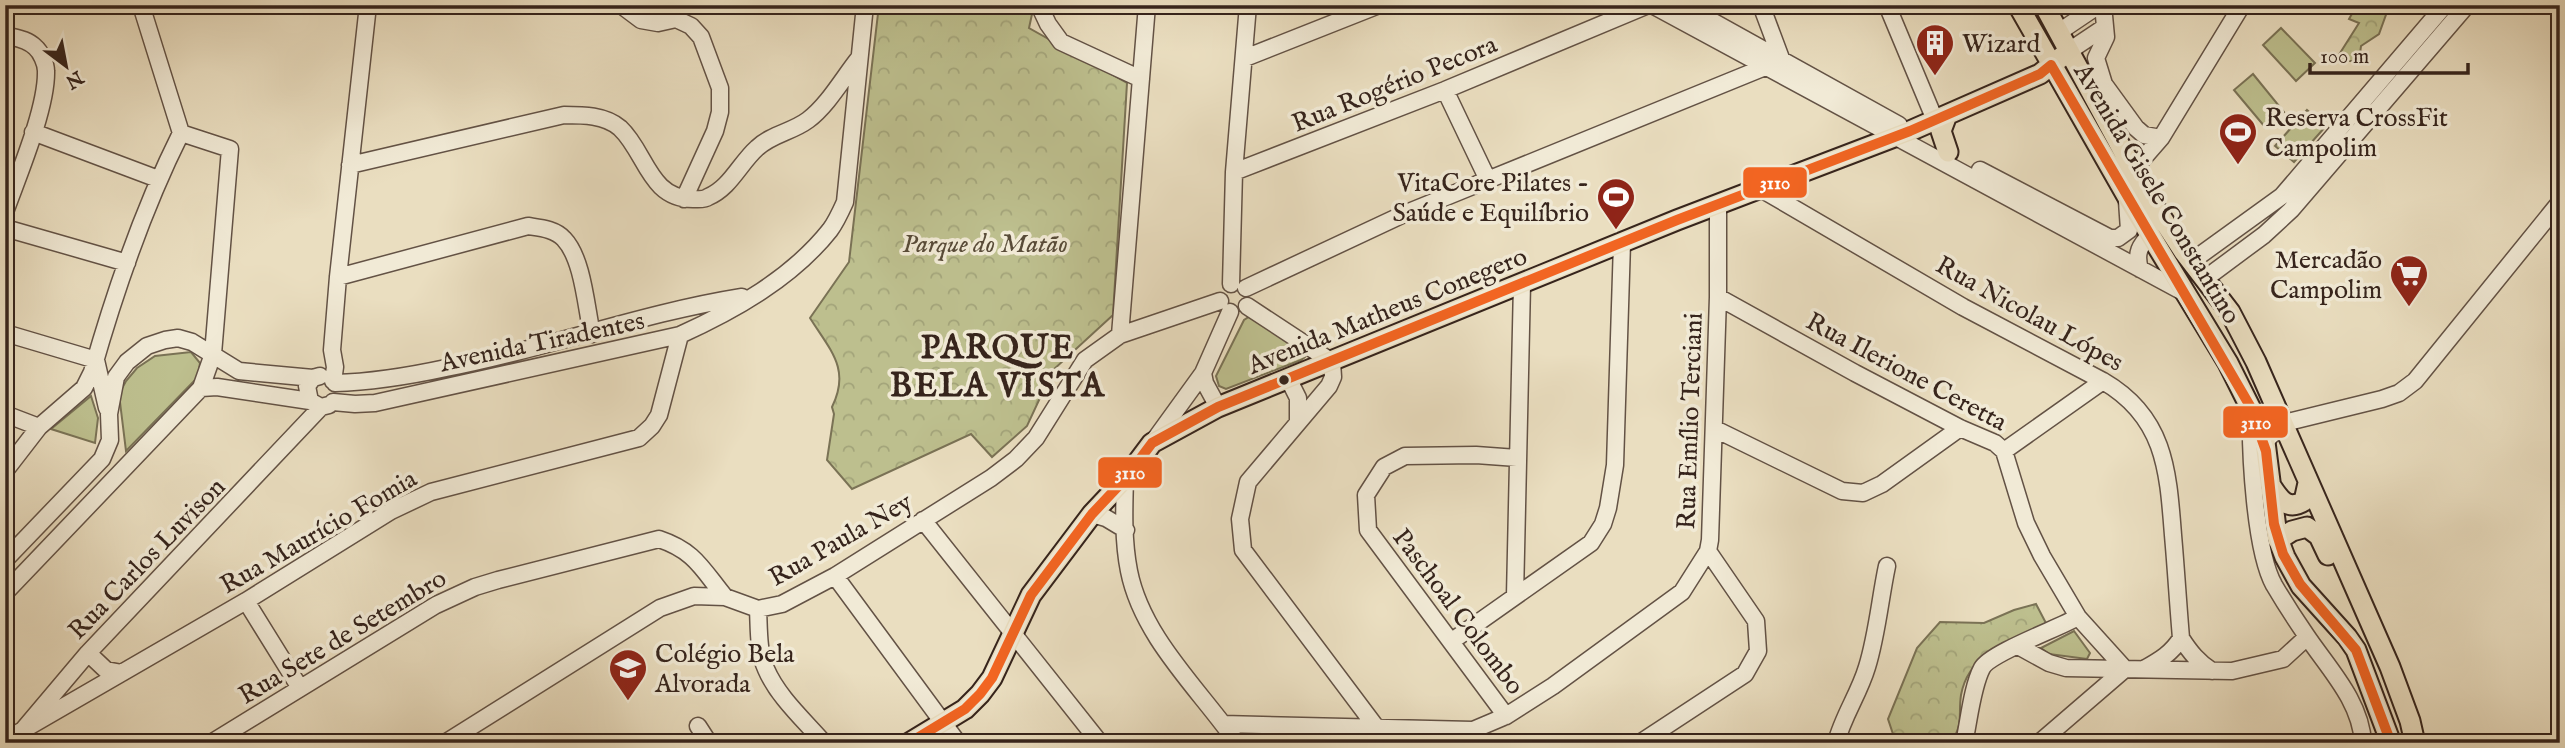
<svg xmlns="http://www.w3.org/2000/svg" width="2565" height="748" font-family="'IM FELL English',serif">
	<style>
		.green { fill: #bdbf8e; stroke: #7a7255; stroke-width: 2 }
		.forest { fill: url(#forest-crowns); stroke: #7a7255; stroke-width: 2 }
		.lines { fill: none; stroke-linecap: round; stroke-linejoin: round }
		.minor-casing { stroke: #635245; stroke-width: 19 }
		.major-casing { stroke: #36241c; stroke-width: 23 }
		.minor { stroke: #f1ead6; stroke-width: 16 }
		.major { stroke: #eadec0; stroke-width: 19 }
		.bus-1-casing { stroke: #f1ead6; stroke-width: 16 }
		.bus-1 { stroke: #f26522; stroke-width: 10 }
		.bus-dot { fill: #36241c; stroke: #f1ead6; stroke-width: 2.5 }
		.labels { text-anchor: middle; stroke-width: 7; stroke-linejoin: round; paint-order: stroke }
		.poi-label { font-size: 26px; fill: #36241c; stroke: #f1ead6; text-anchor: start }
		.street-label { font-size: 26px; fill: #36241c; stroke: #f1ead6 }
		.park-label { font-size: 26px; font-style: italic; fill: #584b38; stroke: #f1ead6 }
		.district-label { font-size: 33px; font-weight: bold; letter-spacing: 2px; fill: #36241c; stroke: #f1ead6 }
		.line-badge { stroke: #f1ead6; stroke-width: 2.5 }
		.badge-label { font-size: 19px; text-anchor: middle; font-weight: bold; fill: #fff }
	</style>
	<defs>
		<pattern id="forest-crowns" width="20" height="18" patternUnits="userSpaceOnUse" patternTransform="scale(1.75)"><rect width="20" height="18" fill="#bdbf8e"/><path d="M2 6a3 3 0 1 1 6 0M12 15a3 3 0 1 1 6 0" fill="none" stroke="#a3a47a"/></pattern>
	</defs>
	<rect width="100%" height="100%" fill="#eadec0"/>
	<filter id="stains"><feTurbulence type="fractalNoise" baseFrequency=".00286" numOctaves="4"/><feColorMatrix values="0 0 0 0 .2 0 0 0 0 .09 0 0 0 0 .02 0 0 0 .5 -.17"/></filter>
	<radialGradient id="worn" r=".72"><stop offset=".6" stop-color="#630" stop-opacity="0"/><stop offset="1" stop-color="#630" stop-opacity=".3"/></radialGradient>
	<path class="green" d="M2281 28 2315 63 2296 81 2263 45Z
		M2253 74 2284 112 2265 127 2234 90Z
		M2307 110 2326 126 2294 162 2275 146Z
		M1255 313 1305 350V357L1301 360 1226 389 1219 386 1216 376 1244 320Z
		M191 352 200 363 198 377 126 451 119 394 126 381 137 368 155 356Z
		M91 396 98 418 95 443 51 429Z
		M2074 631 2090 653 2087 659 2049 654 2041 648Z"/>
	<path class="forest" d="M879 5H1034L1029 28 1127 83 1113 315 1053 370 1027 426 992 457 971 434 852 489 827 460 834 414 832 407C851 369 830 350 810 318L849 262Z
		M2357 5H2400L2387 12 2379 34 2361 46 2359 61H2335L2359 23 2349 19Z
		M2036 604 2048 627C2012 641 1969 651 1961 695 1958 715 1964 723 1951 743H1896L1888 719 1917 648 1940 622 1984 623 2014 610Z"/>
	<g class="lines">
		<defs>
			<path id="minor" d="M621 5 641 20 658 23 676 19 691 26 701 37 720 88V112L715 131 684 199
				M1039 5 1048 24 1061 42 1141 79
				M1652 5 2183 292
				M1683 5 1899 125
				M1761 5 1782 61
				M1887 5 1935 120
				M2103 5 2106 37 2096 58 2104 84 2136 128 2144 135 2161 138
				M2059 32 2099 5
				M5 35C16 38 27 39 35 47 41 52 46 64 46 71 47 108 18 176 5 212
				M2069 51 2105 27
				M1245 58 1379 5
				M1445 90 1488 180
				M33 132 158 179
				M350 165 564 115C583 115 605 115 620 128 646 152 649 199 693 199 698 199 704 200 708 197 730 188 740 163 757 148 772 134 792 132 808 120 828 105 843 78 859 58
				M2134 169 2161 138 2242 5
				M1980 170 2110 238H2118L2129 230 2127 201
				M1234 172 1445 90 1648 5
				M1761 189 1963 307 2103 381C2165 417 2168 470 2173 535 2176 569 2178 603 2181 638
				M5 228 127 263
				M2192 261 2282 196 2445 5
				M2140 269C2135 253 2140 245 2151 234
				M338 277 528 226C541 228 555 229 564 239 583 259 586 307 592 334
				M2206 278 2264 235 2291 210 2467 5
				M1231 284 1234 172 1248 5
				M1246 288 1404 214 1765 67
				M1718 297 1855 373 1960 428 1995 443 2004 451 2103 381
				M1247 306 1332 362 1333 377 1329 386 1248 482 1240 519 1243 550 1388 743
				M5 333 96 360
				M1120 335 1147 5
				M96 360 107 408
				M1203 373 1205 383 1218 407
				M1289 380 1298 398V420
				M333 381 335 367 332 350 338 277 368 5
				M335 383C372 382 409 376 446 368 546 349 642 313 742 297
				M201 388 217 387 310 401 321 407 329 405
				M310 401 307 386 313 378 320 376
				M333 402 355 404 375 403 680 335C735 310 792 278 830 230 836 222 841 211 845 202L865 5
				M2251 411C2250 453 2255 551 2274 585 2284 602 2295 619 2306 635 2328 668 2361 701 2363 743
				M5 414 39 427
				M1715 429 1842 491 1863 493 1882 484 1960 428
				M1153 442 1203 373 1230 312
				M2004 451 2026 523 2042 556 2078 617 2125 669
				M2252 454 2284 423 2382 399 2399 393 2415 381 2560 202
				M5 471 39 427 84 388 92 372C115 291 143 209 181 133L141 5
				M1125 479C1124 509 1123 541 1129 571 1142 637 1199 689 1237 743
				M1092 514 1106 518 1126 530
				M923 520 1100 743
				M5 560 102 459 110 440 109 414 116 377 127 362 147 346 165 340 178 338 192 342 239 371 313 378
				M835 576 958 743
				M5 593 201 388 213 354 230 149 181 133
				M1515 596 1522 284
				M246 601 300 688
				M758 609C759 628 758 652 766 669 778 697 804 720 824 743
				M1452 641 1591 543 1603 524 1608 508 1615 465 1622 243
				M2018 646 2049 663 2066 668 2232 671 2283 659 2307 637
				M88 653 106 670 122 673
				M2144 669C2160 660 2172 653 2181 638 2190 652 2198 662 2212 671
				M1506 716 1368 530 1366 495 1384 467 1405 456 1476 455 1517 458
				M1223 724 1473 730 1506 716 1553 686 1682 592 1708 551 1710 540 1718 297V205
				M698 726 709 743
				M23 730 246 601 391 511 431 492 639 438 652 426 659 415 680 335
				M5 740 23 730 88 653 321 407
				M211 743 436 605 475 587 498 580 659 539C695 551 702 569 725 597
				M445 743 660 608 694 596 725 597 758 609 782 604 835 576 991 478 1016 459 1036 438 1085 360 1120 335 1220 301
				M1640 743 1745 674 1758 651 1756 621 1708 551
				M1836 743C1843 716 1859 694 1867 667 1877 635 1880 599 1887 566
				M1964 743C1969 721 1972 687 1982 668 1990 653 2059 628 2078 617
				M2039 743 2125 669"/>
			<path id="major" d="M2018 5 2132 205 2228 363 2259 425 2265 442 2277 536 2285 557 2301 586 2347 637 2356 650 2391 743
				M2044 5 2147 195 2184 252 2230 312 2256 362 2390 667 2410 721 2415 743
				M1947 115 1941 131 1948 152
				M2271 486C2280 500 2288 511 2304 501L2308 483
				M2278 540 2292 531 2307 527 2319 536 2328 555
				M909 743 965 709 980 694 992 678 1031 595 1092 514 1125 479 1152 443 1218 407 1677 220 1910 131 2040 74 2069 51"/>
		</defs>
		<use href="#minor" class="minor-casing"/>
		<use href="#major" class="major-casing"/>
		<use href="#minor" class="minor"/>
		<use href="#major" class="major"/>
		<defs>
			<path id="bus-1" d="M909 743 965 709 980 694 992 678 1031 595 1092 514 1125 479 1152 443 1218 407 1677 220 1910 131 2040 74 2051 65 2250 406 2266 451 2274 524 2283 554 2300 584 2356 650 2391 743"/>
		</defs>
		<use href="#bus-1" class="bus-1-casing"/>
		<use href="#bus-1" class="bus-1"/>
	</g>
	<defs>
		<symbol id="building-pin" viewBox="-11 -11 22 30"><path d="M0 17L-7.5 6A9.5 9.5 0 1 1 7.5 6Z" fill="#8f2418" stroke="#f1ead6"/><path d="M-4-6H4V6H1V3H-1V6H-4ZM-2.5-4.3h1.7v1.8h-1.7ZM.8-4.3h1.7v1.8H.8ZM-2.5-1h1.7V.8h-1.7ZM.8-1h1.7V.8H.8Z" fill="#fff"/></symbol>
		<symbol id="stadium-pin" viewBox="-11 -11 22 30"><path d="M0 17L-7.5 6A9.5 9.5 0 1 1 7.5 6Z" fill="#8f2418" stroke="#f1ead6"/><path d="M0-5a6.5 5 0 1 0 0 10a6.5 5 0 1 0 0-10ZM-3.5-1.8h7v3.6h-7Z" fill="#fff"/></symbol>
		<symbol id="supermarket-pin" viewBox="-11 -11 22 30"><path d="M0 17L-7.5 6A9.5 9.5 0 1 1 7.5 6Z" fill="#8f2418" stroke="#f1ead6"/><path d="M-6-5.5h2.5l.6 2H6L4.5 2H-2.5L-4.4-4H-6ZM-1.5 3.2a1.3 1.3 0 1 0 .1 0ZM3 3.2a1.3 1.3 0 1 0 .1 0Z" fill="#fff"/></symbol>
		<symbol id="school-pin" viewBox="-11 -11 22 30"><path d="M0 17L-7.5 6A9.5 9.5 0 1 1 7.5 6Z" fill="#8f2418" stroke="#f1ead6"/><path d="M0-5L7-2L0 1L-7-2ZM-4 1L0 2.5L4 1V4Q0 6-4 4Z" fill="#fff"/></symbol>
	</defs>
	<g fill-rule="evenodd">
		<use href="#building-pin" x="1913" y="21" width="44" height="60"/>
		<use href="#stadium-pin" x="2216" y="110" width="44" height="60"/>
		<use href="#stadium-pin" x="1594" y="175" width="44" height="60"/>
		<use href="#supermarket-pin" x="2387" y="252" width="44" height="60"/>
		<use href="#school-pin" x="606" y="646" width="44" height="60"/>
	</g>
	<circle class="bus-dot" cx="1284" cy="380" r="6"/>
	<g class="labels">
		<g class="poi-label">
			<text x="1962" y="52">Wizard</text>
			<text x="2265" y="126">Reserva CrossFit<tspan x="2265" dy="30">Campolim</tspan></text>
			<text x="1589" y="191" text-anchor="end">VitaCore Pilates -<tspan x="1589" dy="30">Saúde e Equilíbrio</tspan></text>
			<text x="2382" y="268" text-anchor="end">Mercadão<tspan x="2382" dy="30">Campolim</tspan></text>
			<text x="655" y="662">Colégio Bela<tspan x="655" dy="30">Alvorada</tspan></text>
		</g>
		<g class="street-label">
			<text transform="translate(1394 83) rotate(-22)" y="9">Rua Rogério Pecora</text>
			<text transform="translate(2158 193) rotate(59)" y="9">Avenida Gisele Constantino</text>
			<text transform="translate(1387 310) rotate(-22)" y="9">Avenida Matheus Conegero</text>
			<text transform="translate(2030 313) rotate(29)" y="9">Rua Nicolau Lópes</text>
			<text transform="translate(542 341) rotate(-12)" y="9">Avenida Tiradentes</text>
			<text transform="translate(1907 371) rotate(28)" y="9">Rua Ilerione Ceretta</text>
			<text transform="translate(1689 421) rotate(-88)" y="9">Rua Emílio Terciani</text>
			<text transform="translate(318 531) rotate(-30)" y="9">Rua Maurício Fomia</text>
			<text transform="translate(840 539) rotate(-30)" y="9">Rua Paula Ney</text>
			<text transform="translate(146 558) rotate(-46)" y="9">Rua Carlos Luvison</text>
			<text transform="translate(1459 611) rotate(53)" y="9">Paschoal Colombo</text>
			<text transform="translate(342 636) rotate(-31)" y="9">Rua Sete de Setembro</text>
		</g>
		<g class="park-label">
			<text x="985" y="252">Parque do Matão</text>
		</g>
		<g class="district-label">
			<text x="998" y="358">PARQUE<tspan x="998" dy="38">BELA VISTA</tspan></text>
		</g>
	</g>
	<g class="line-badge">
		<rect x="1742" y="166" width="66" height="33" rx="7" fill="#f26522"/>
		<rect x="2222" y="405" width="67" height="34" rx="7" fill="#f26522"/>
		<rect x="1097" y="456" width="66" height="33" rx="7" fill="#f26522"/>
	</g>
	<g class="badge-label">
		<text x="1775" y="189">3110</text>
		<text x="2256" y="429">3110</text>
		<text x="1130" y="479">3110</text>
	</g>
	<rect width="2565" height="748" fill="none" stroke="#eadec0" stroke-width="28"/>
	<rect x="7" y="7" width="2551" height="734" fill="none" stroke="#36241c" stroke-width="3.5"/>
	<rect x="14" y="14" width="2537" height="720" fill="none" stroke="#36241c" stroke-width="2"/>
	<g transform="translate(66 66) rotate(148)" stroke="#f1ead6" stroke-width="5" paint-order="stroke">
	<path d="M0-5L12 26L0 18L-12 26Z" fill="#36241c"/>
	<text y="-10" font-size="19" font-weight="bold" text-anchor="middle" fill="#36241c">N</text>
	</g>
	<path d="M2310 63v10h158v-10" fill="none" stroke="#36241c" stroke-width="3.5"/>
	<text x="2320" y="63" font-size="21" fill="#36241c" stroke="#f1ead6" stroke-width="5" paint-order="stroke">100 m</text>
	<rect width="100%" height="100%" filter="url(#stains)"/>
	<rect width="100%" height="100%" fill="url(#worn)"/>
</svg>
